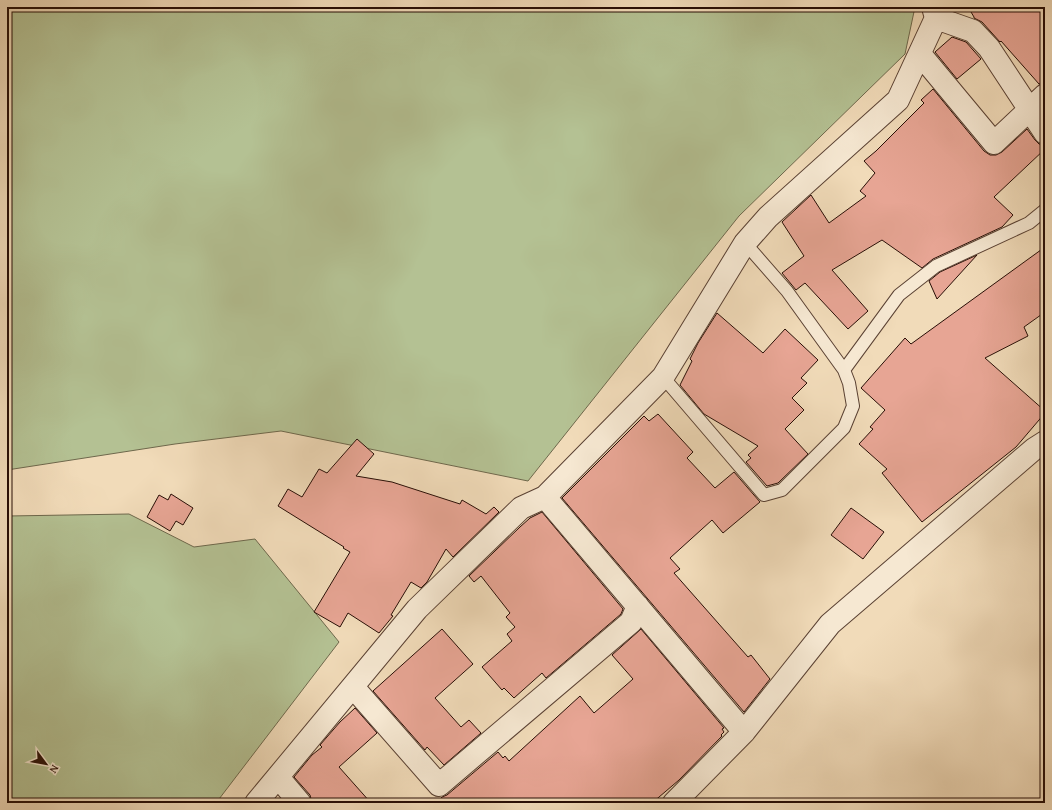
<svg xmlns="http://www.w3.org/2000/svg" width="1052" height="810" font-family="'Gentium Book Plus',serif">
	<style>
		.green { fill: #b4c193; stroke: #6e684c }
		.building { fill: #e7a594; stroke: #280e06 }
		.lines { fill: none; stroke-linecap: round; stroke-linejoin: round }
		.service-casing { stroke: #5a4133; stroke-width: 14 }
		.minor-casing { stroke: #5a4133; stroke-width: 24 }
		.service { stroke: #f6e8d2; stroke-width: 12 }
		.minor { stroke: #f6e8d2; stroke-width: 22 }
	</style>
	<rect width="100%" height="100%" fill="#f1dbb9"/>
	<filter id="stains"><feTurbulence type="fractalNoise" baseFrequency=".005" numOctaves="4"/><feColorMatrix values="0 0 0 0 .2 0 0 0 0 .09 0 0 0 0 .02 0 0 0 .5 -.17"/></filter>
	<radialGradient id="worn" r=".72"><stop offset=".6" stop-color="#630" stop-opacity="0"/><stop offset="1" stop-color="#630" stop-opacity=".3"/></radialGradient>
	<path class="green" d="M7 7H915L905 54 739 216 528 481 281 431 175 444 7 470Z
		M7 508 8 516 129 514 194 547 255 539 339 642 216 803H7Z"/>
	<path class="building" d="M968 7H1045V83L1039 84 1001 41 1000 42 982 22 974 18V17Z
		M952 37 966 42 981 59 957 79 935 52Z
		M933 89 984 151 990 155H996L1002 152 1027 129 1035 140 1039 144 1045 145V149L994 197 1013 215 1002 227 933 259 922 268 882 240 832 270 868 311 848 329 805 283 796 290 782 273 804 256 782 222 811 195 829 223 866 196 860 191 875 173 864 161 876 151 924 103 921 100Z
		M1045 247V312L1024 327 1028 336 985 358 1045 411V413L1016 447 922 522 882 473 887 469 859 444 873 429 870 427 885 410 861 388 905 338 911 344Z
		M977 255 937 299 929 281 940 272Z
		M717 313 763 353 785 329 818 360 801 378 807 383 792 398 804 410 785 429 808 454 778 483 767 486 746 462 751 458 748 455 758 446 704 414 680 385 692 361 690 359 698 343Z
		M658 414 693 452 687 458 715 488 734 472 760 502 723 533 712 520 670 558 680 569 674 573 748 657 751 655 770 679 744 712 562 498 644 416 649 421Z
		M357 439 374 454 356 476 392 482 460 504 462 500 486 514 494 507 499 512 453 557 446 549 427 582 421 588 411 582 391 615 393 616 379 633 348 613 340 627 314 612 350 552 343 548 344 547 278 506 288 489 302 497 319 469 327 473Z
		M171 494 193 508 183 525 176 521 170 531 147 517 159 495 168 500Z
		M851 508 884 532 863 559 831 535Z
		M542 512 623 609 621 614 546 678 542 673 514 698 504 688 502 690 482 667 512 641 507 634 515 627 506 617 510 613 481 576 474 582 469 576 520 527 530 518Z
		M442 629 473 664 435 698 461 727 469 720 481 733 444 765 427 747 425 750 373 691Z
		M641 629 724 728 722 729 724 732 721 735 722 736 679 780 652 803H437L442 797 447 795 498 752 503 758 505 756 509 761 580 696 594 713 633 679 612 655Z
		M355 708 377 733 339 767 371 803H312L310 795 294 777 312 755 322 747 320 745 340 722Z"/>
	<g class="lines">
		<defs>
			<path id="service" d="M745 243 787 291 844 370 899 295 936 266 1029 223 1045 210
				M663 377 764 495 782 490 844 428 853 406 849 383 844 370"/>
			<path id="minor" d="M936 18 973 31 989 48 1045 133
				M920 54 994 143 1045 95
				M545 497 744 732
				M353 687 439 785 631 622 638 606
				M278 777 300 803
				M256 803 417 609 521 508 545 497 663 377 745 243 768 217 898 100 936 18 933 7
				M674 803 744 732 830 624 1034 449 1045 442"/>
		</defs>
		<use href="#service" class="service-casing"/>
		<use href="#minor" class="minor-casing"/>
		<use href="#service" class="service"/>
		<use href="#minor" class="minor"/>
	</g>
	<rect width="1052" height="810" fill="none" stroke="#f1dbb9" stroke-width="24"/>
	<rect x="8" y="8" width="1036" height="794" fill="none" stroke="#280e06" stroke-width="2"/>
	<rect x="12" y="12" width="1028" height="786" fill="none" stroke="#280e06"/>
	<g transform="translate(46 764) rotate(122)" stroke="#f6e8d2" stroke-width="3" paint-order="stroke">
	<path d="M0-3L7 15L0 10L-7 15Z" fill="#280e06"/>
	<text y="-6" font-size="11" font-weight="bold" text-anchor="middle" fill="#280e06">N</text>
	</g>
	<rect width="100%" height="100%" filter="url(#stains)"/>
	<rect width="100%" height="100%" fill="url(#worn)"/>
</svg>
